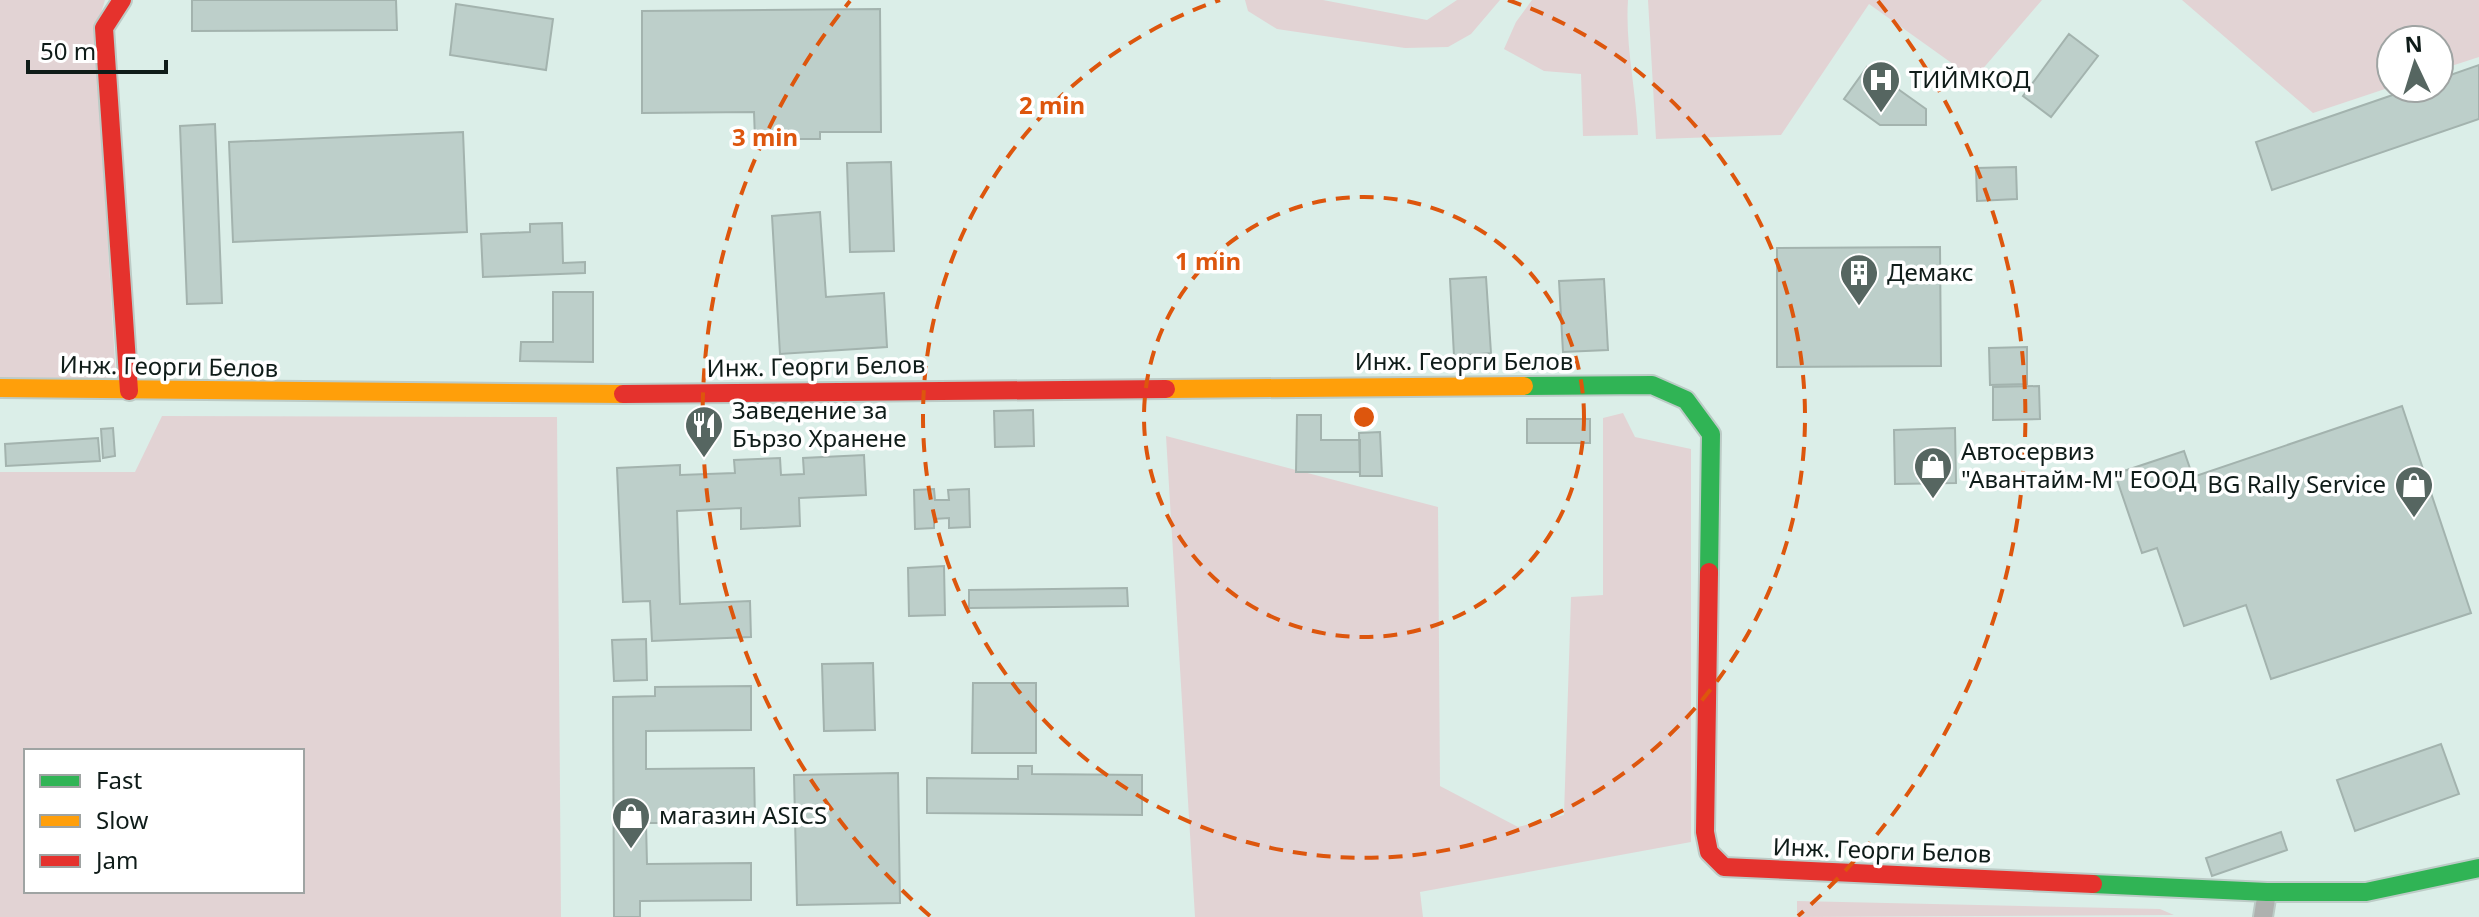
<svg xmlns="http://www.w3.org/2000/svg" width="2479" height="917" font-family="'Noto Sans',sans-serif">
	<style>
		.green { fill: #e2d3d4; fill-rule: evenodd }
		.building { fill: #bdcfca; stroke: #a3b3ae; stroke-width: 2 }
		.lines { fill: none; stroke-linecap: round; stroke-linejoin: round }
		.street-casing { stroke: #bccbc6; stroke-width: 22 }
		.fast-casing { stroke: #bccbc6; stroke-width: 22 }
		.slow-casing { stroke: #bccbc6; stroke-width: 22 }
		.jam-casing { stroke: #bccbc6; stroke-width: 22 }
		.street { stroke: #aeb1af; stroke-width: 18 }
		.fast { stroke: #30b455; stroke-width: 18 }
		.slow { stroke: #ff9f0a; stroke-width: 18 }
		.jam { stroke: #e5322d; stroke-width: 18 }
		.ring { fill: none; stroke: #dd560d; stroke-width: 4; stroke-dasharray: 14 10 }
		.labels { text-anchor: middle; stroke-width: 7; stroke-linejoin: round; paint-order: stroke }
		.poi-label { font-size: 24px; fill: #0f1c19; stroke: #fff; text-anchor: start }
		.street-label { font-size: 24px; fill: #0f1c19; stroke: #fff }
		.centre { fill: #dd560d; stroke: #fff; stroke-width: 4 }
		.ring-label { font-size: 24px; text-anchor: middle; font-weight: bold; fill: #dd560d; stroke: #fff; stroke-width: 7; stroke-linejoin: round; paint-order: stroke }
	</style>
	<rect width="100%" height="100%" fill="#dbeee8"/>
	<path class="green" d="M0 0H105L95 33 116 378H0Z
		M1245 0H1323L1427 20 1457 0H1500L1471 34 1448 47 1405 48 1277 29 1248 11Z
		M1532 0H1628C1625 45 1636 89 1638 135L1583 136 1581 74 1544 71 1504 49 1516 22Z
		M1648 0H2042L1974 79 1869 4 1781 135 1656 139Z
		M2182 0H2479V57L2439 70V40H2391V87L2313 113Z
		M1623 413 1635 437 1691 449V842L1420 892 1423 917H1195L1166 436 1438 507 1440 786 1518 827 1564 815 1571 597 1603 595V418Z
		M162 416 557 417 561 917H0V472H135ZM26 751H302V891H26Z
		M1797 901 2160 909 2174 915 1797 917Z"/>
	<path class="building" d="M192 0H396L397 30 192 31Z
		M456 4 553 19 546 70 450 55Z
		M880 9 881 132H820V139H755L754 112 642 113V11Z
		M2069 34 2098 56 2051 117 2023 96Z
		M2479 65V119L2272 190 2256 142 2413 88H2439V79Z
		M1867 67 1926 109V125H1880L1844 99Z
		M215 124 222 303 187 304 180 126Z
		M463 132 467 232 233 242 229 142Z
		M891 162 894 251 850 252 847 163Z
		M2016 167 2017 199 1977 201 1976 168Z
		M820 212 826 297 884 293 887 347 780 354 772 216Z
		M562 223 563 263 585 262V273L483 277 481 234 530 232V224Z
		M1940 247 1941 366 1777 367V248Z
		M1486 277 1491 353 1454 356 1450 279Z
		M1604 279 1608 350 1563 352 1559 281Z
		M553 292H593V362L520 361 521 342H553Z
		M2027 347V384L1990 385 1989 348Z
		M2039 386 2040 419 1993 420V387Z
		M2402 406 2471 613 2271 679 2246 605 2184 626 2157 548 2142 553 2115 474 2184 451 2193 477Z
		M1033 410 1034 446 995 447 994 411Z
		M1297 415H1321V440H1360V472H1296Z
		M1527 419H1590V443H1527Z
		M113 428 115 456 103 458 101 429Z
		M1955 428 1956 483 1895 484 1894 430Z
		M1380 432 1382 476H1360L1359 433Z
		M98 438 100 461 6 466 5 444Z
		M864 455 866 495 799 498 800 526 741 529V508L677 511 680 604 750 601 751 637 652 641 650 601 623 602 617 468 680 465V475L735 473 734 460 780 458 781 475 804 474 803 458Z
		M934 489 935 500H949L948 490 969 489 970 527 949 528V518L934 519V528L915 529 914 490Z
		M944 566 945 615 909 616 908 568Z
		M1127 588 1128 606 969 608V590Z
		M646 639 647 680 614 681 612 640Z
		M873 663 875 730 824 731 822 664Z
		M973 683H1036V753H972Z
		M751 686V730L646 731V769L754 768 755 823H646L647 864 751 863V900L640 901V917H614L613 697 655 696V687Z
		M2441 744 2459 794 2355 831 2337 780Z
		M1018 766H1032V774L1142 775V815L927 813V778L1018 779Z
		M898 773 900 903 797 905 794 775Z
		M2281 832 2287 850 2212 876 2206 858Z"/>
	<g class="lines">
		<defs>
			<path id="street" d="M2263 917 2267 892"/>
			<path id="fast" d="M1524 386 1652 385 1686 400 1711 434 1709 572
				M2093 884 2267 892H2366L2479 868"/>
			<path id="slow" d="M0 388 623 394
				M1166 389 1524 386"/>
			<path id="jam" d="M122 0 104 28 129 391
				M623 394 1166 389
				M1709 572 1705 832 1709 852 1724 867 2093 884"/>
		</defs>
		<use href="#street" class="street-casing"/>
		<use href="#fast" class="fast-casing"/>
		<use href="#slow" class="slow-casing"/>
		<use href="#jam" class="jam-casing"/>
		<use href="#street" class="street"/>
		<use href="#fast" class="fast"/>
		<use href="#slow" class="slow"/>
		<use href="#jam" class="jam"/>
	</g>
	<g class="ring">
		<circle cx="1364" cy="417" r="220"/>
		<path d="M1508 0A441 441 0 1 1 1220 0"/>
		<path d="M930 916A661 661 0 0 1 850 1M1878 1A661 661 0 0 1 1798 916"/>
	</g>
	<defs>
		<symbol id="hospital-pin" viewBox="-11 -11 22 30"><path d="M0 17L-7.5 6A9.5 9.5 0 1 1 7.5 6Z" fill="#566661" stroke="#fff"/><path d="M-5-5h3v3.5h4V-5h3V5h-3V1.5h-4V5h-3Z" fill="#fff"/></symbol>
		<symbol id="building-pin" viewBox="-11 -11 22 30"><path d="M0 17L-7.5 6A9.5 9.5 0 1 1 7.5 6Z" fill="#566661" stroke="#fff"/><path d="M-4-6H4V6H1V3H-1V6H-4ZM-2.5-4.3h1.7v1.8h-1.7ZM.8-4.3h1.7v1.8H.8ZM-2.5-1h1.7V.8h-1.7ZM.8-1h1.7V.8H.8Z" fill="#fff"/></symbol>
		<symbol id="restaurant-pin" viewBox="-11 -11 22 30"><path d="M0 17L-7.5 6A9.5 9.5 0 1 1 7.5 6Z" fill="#566661" stroke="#fff"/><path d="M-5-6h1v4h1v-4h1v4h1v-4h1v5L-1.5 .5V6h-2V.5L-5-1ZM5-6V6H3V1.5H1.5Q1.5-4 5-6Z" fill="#fff"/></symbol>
		<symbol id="shop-pin" viewBox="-11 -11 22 30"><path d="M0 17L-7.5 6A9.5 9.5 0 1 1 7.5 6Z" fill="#566661" stroke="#fff"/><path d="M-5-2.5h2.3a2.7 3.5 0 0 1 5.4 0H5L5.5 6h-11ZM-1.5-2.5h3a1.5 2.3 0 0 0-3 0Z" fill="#fff"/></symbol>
	</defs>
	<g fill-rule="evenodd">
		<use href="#hospital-pin" x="1859" y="58" width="44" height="60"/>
		<use href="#building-pin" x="1837" y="251" width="44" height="60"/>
		<use href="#restaurant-pin" x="682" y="403" width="44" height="60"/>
		<use href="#shop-pin" x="1911" y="444" width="44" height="60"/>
		<use href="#shop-pin" x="2392" y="463" width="44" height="60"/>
		<use href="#shop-pin" x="609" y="794" width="44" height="60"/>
	</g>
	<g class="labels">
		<g class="poi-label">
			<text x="1909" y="88">ТИЙМКОД</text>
			<text x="1887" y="281">Демакс</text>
			<text x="732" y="419">Заведение за<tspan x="732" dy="28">Бързо Хранене</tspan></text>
			<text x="1961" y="460">Автосервиз<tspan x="1961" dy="28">"Авантайм-М" ЕООД</tspan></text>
			<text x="2386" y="493" text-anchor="end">BG Rally Service</text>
			<text x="659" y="824">магазин ASICS</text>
		</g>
		<g class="street-label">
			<text x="1464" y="370">Инж. Георги Белов</text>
			<text transform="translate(169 367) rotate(1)" y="8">Инж. Георги Белов</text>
			<text transform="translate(816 367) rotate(-1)" y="8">Инж. Георги Белов</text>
			<text transform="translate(1882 851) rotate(2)" y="8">Инж. Георги Белов</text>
		</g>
	</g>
	<circle cx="1364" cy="417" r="12" class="centre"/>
	<g class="ring-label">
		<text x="1052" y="114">2 min</text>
		<text x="765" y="146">3 min</text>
		<text x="1208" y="270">1 min</text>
	</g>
	<rect x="24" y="749" width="280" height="144" fill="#ffffff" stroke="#9fa4a3" stroke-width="2"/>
	<rect x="40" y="775" width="40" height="12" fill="#30b455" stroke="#9fa4a3" stroke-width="2"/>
	<text x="96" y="789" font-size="24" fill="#0f1c19">Fast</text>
	<rect x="40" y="815" width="40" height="12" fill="#ff9f0a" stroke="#9fa4a3" stroke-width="2"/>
	<text x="96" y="829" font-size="24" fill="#0f1c19">Slow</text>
	<rect x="40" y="855" width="40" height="12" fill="#e5322d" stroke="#9fa4a3" stroke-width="2"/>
	<text x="96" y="869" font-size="24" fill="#0f1c19">Jam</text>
	<g transform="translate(2415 64) rotate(356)"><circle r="38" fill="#ffffff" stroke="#9fa4a3" stroke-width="2"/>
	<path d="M0-6L14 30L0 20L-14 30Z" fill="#566661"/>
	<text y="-12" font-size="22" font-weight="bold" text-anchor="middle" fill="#0f1c19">N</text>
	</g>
	<path d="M28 60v12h138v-12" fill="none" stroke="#0f1c19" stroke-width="4"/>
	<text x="40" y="60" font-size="24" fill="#0f1c19" stroke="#ffffff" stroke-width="6" paint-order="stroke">50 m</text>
</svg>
